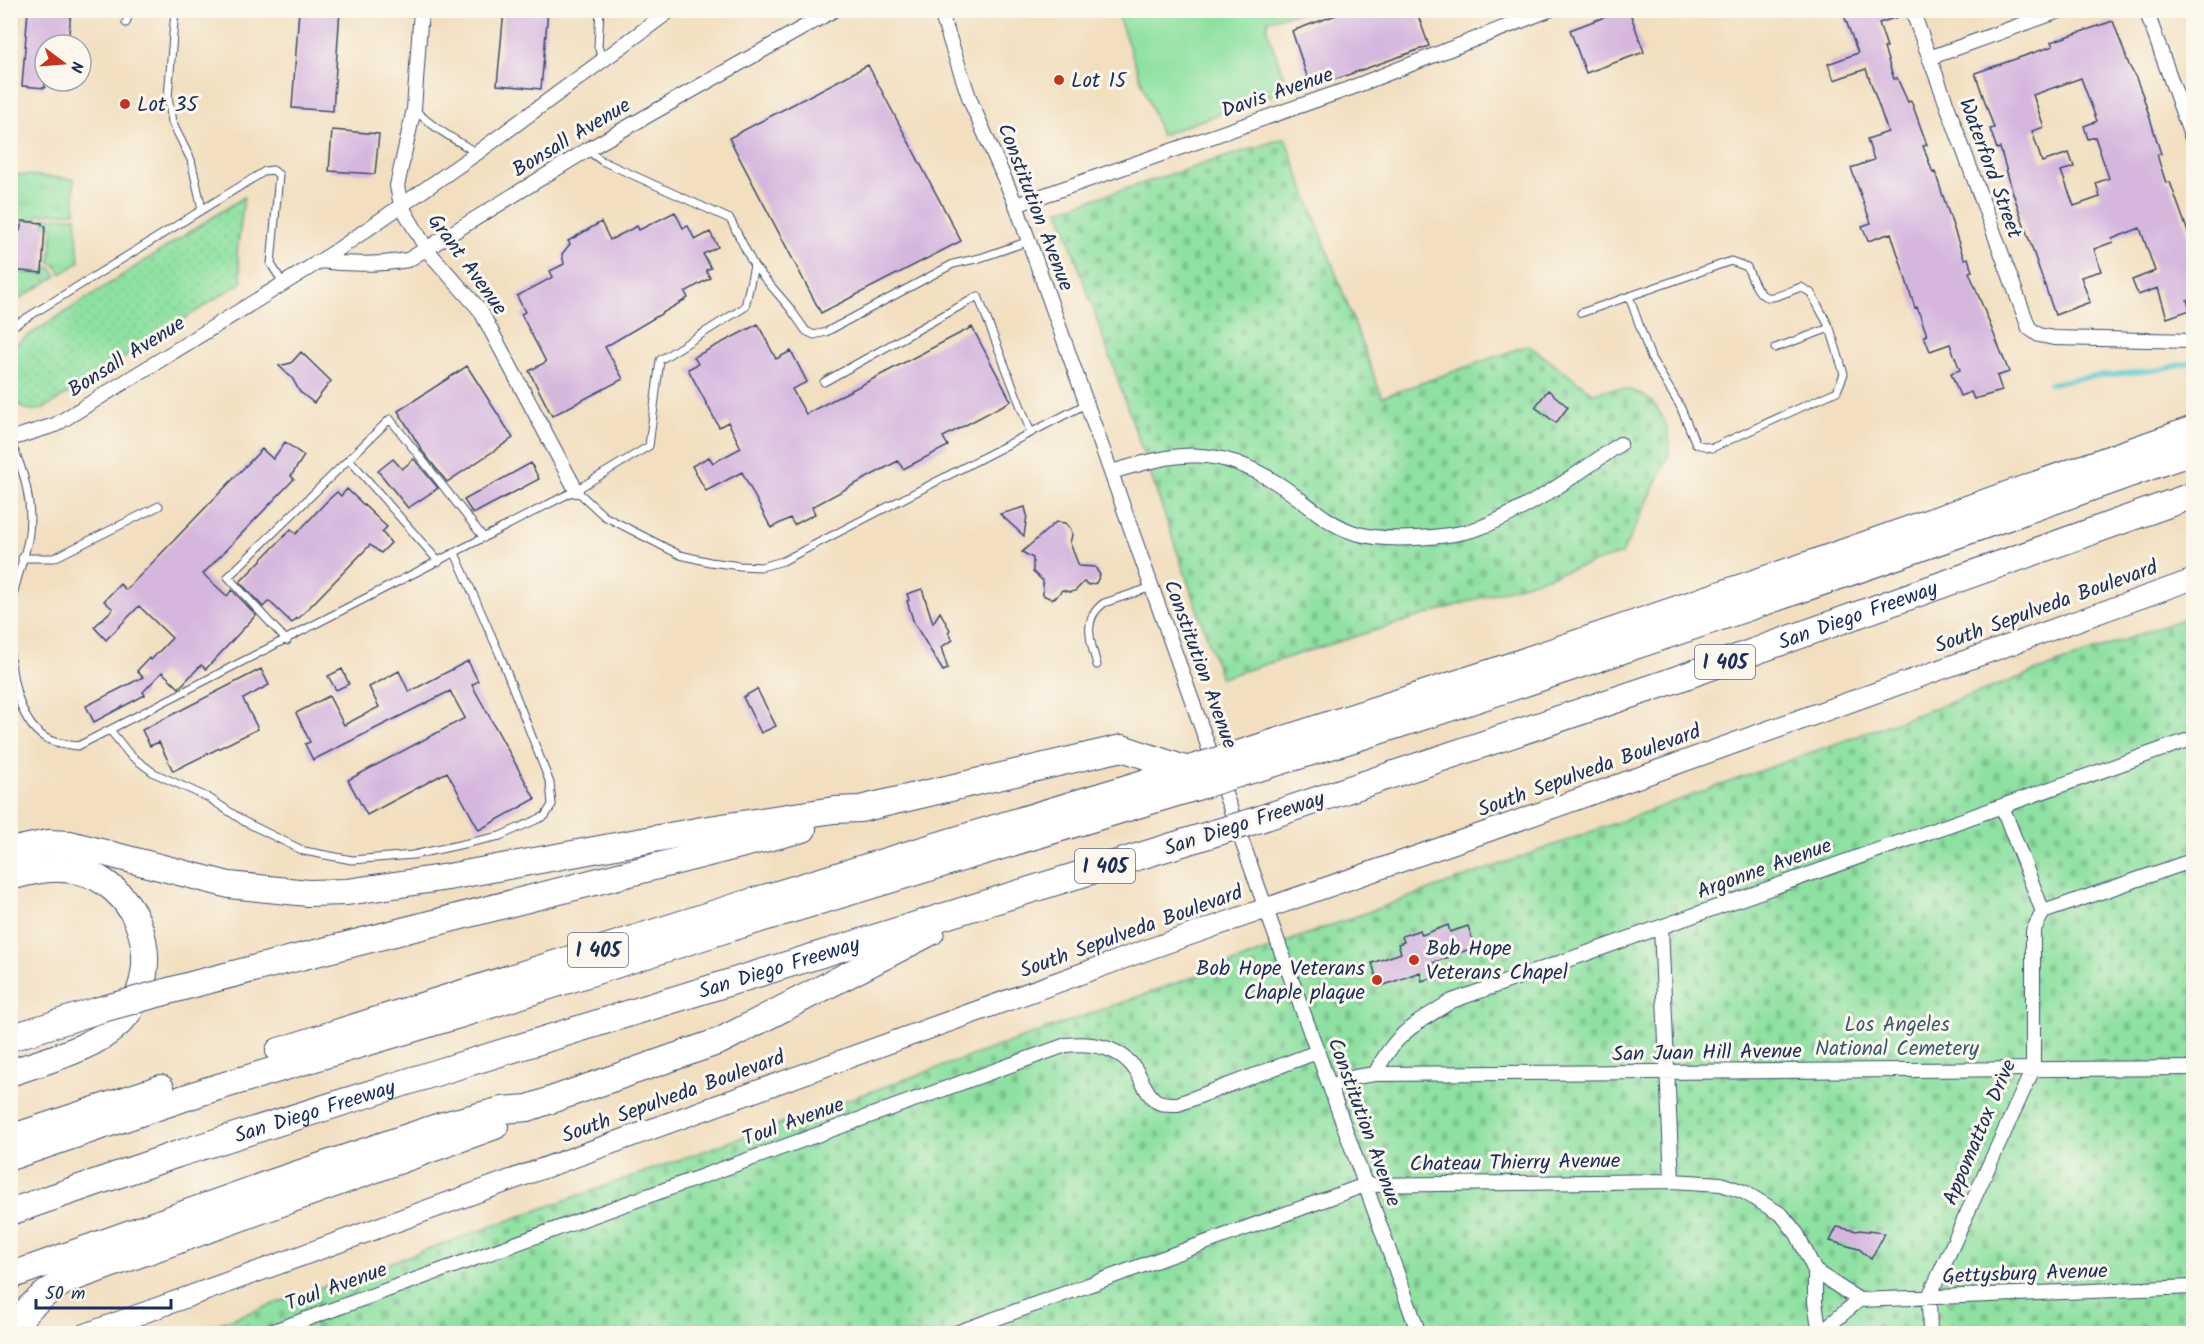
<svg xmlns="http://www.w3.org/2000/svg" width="2204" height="1344" font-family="Kalam,sans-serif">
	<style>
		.grass { fill: url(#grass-tufts); stroke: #548880; stroke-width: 1.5 }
		.cemetery { fill: url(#cemetery-stones); stroke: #548880; stroke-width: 1.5 }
		.park { fill: url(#park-dots); stroke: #548880; stroke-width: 1.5 }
		.pitch { fill: #8ee1a1; stroke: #548880; stroke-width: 1.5 }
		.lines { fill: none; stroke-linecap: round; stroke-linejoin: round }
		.stream { stroke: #5ac7d0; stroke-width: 5 }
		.building { fill: #d5b7de; fill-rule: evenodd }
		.service-casing { stroke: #3b496d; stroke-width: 9 }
		.minor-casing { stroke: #3b496d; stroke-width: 16 }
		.secondary-casing { stroke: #3b496d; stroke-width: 22 }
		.motorway-casing { stroke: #3b496d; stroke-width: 28 }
		.service { stroke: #fff; stroke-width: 7 }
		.minor { stroke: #fff; stroke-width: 14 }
		.secondary { stroke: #fff; stroke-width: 20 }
		.motorway { stroke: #fff; stroke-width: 26 }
		.motorway-bridge-casing { stroke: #3b496d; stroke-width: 28; stroke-linecap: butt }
		.motorway-bridge { stroke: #fff; stroke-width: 26 }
		.poi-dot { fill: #c8321e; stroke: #fbf7ec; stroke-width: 2 }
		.labels { text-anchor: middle; stroke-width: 6; stroke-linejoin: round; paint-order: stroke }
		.shield { fill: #fbf7ec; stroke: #5e6b89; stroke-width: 1.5 }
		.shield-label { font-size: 20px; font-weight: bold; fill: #1b2f5e }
		.poi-label { font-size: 21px; fill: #1b2f5e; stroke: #fbf7ec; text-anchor: start }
		.street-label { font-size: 21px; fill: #1b2f5e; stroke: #fbf7ec }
		.park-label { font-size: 21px; fill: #385c6f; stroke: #fbf7ec }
	</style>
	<defs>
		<pattern id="grass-tufts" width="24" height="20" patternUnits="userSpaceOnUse" patternTransform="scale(1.5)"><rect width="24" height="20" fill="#8ee1a1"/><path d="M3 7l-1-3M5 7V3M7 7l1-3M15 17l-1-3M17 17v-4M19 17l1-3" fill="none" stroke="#7ac18d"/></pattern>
		<pattern id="cemetery-stones" width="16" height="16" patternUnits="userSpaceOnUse" patternTransform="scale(1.5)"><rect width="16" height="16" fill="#8ee1a1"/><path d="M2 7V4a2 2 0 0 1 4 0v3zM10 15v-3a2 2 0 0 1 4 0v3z" fill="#7ac18d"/></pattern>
		<pattern id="park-dots" width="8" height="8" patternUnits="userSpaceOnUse" patternTransform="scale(1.5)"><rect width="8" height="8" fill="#8ee1a1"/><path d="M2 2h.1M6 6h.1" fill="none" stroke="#7ac18d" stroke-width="1.8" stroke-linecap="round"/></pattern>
	</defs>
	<rect width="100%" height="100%" fill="#fbf7ec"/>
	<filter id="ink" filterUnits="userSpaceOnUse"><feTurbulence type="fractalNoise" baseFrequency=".0167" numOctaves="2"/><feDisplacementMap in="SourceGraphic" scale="12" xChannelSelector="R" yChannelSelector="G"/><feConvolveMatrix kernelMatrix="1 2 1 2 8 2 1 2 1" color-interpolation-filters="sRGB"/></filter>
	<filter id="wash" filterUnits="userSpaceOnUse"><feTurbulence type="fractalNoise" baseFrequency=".008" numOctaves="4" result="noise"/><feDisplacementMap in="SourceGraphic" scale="24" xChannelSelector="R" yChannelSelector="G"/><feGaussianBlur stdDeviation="1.35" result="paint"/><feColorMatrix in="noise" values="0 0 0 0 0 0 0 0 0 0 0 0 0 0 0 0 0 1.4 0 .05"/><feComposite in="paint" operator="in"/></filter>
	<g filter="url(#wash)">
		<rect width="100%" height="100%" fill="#f2dfc0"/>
		<path class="grass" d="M11 10 20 11 13 102 11 104Z
			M11 174 74 179 75 212 39 214 37 220H18L11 226Z
			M76 217 79 262 61 274 55 264 50 263 53 226 44 224 43 218Z
			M46 267 51 268 57 276 14 302 11 291V272L45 274Z"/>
		<path class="cemetery" d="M1285 138 1382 397 1528 345 1593 393C1602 391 1612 388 1621 389 1658 391 1675 430 1667 461L1622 554 1221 678 1059 210Z
			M2193 615V1333L189 1334 1244 959 1307 934Z"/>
		<path class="park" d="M244 197 237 253 242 282 45 408C4 420 10 373 11 347Z"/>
		<path class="pitch" d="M1121 10 1304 11 1268 20 1267 30 1288 89 1161 135 1118 16Z"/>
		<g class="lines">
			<path class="stream" d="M2050 384C2085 375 2121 375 2157 370 2170 368 2180 363 2194 363"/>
		</g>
		<g id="blocks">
			<path class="building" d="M28 10H71L68 45H45V88L22 86Z
				M299 10H340L333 111 292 108Z
				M504 10H548L541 89 497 85Z
				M1350 10H1416L1429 46 1311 88 1292 31Z
				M1623 10H1629L1644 52 1586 73 1570 30Z
				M1842 10H1903L1904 15 1879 23 1887 47 1884 48 1894 79 1897 78 1908 102 1911 101 1913 106 1927 145 1923 146 1933 173 1935 172 1964 259 1968 258 1972 271 1969 272 2009 372 1997 376 2002 391 1974 399 1971 392 1960 396 1951 373 1960 370 1950 344 1930 351 1924 336 1927 335 1917 307 1915 308 1891 233 1868 241 1862 226 1871 223 1851 168 1874 160 1867 139 1888 132 1866 69 1834 80 1828 64 1858 53Z
				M2113 21 2129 65 2136 78 2143 96 2161 154 2157 155 2166 183 2170 182 2189 235H2191L2193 242V298L2187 300 2190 310 2167 318 2158 288 2138 295 2132 280 2155 271 2140 228 2112 239 2113 242 2094 249 2101 271 2081 277 2090 302 2055 315 2013 193 2000 148 1997 149 1990 129 1994 128 1975 73 2053 46 2051 42ZM2081 78 2097 121 2084 126 2088 139 2095 137 2109 178 2096 183 2100 197 2074 206 2061 171 2074 167 2069 153 2042 162 2032 131 2044 127 2033 95Z
				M868 65 961 241 821 313 729 138Z
				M332 130 379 134 375 174 329 171Z
				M675 212 683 228 688 226 695 240 710 232 718 247 703 254 711 268 706 270 710 278 685 292 688 298 605 347 623 379 552 416 529 371 546 362 521 314 525 312 517 296 553 277 550 271 564 264 562 254 570 244 568 241 601 222 610 240 637 226 639 230Z
				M22 221 42 223V225L45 226 42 273 10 270V232L13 233V230L20 231Z
				M758 324 776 359 791 351 807 382 792 389 806 414 972 327 1011 401 943 437 948 446 903 469 898 461 812 507 815 514 794 525 790 518 771 528 742 472 706 491 692 466 709 457 713 463 741 448 728 422 719 427 688 369 698 364 694 357Z
				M301 352 331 381 314 403 300 392 292 378 279 366 291 363Z
				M467 366 513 438 447 482 423 452 398 411Z
				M1548 390 1568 407 1556 423 1535 407Z
				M285 442 304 456 291 476 294 479 203 574 227 596 232 590 256 615 206 669 201 665 179 688 162 672 143 692 145 695 94 722 86 706 143 677 137 671 149 658 151 660 172 638 139 606 106 640 94 627 113 609 104 601 120 584 126 590 262 449 273 459Z
				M393 459 402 469 414 459 438 488 408 508 378 471Z
				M531 463 539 479 473 514 464 500Z
				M347 489 387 527 382 532 391 543 381 553 370 545 298 619 297 618 292 623 269 601 263 607 240 582 291 529 296 534 327 501 337 492 341 496Z
				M1025 507 1027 515 1024 536 1000 514Z
				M1056 522 1065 523 1071 529 1072 535 1070 543 1079 566 1095 567 1100 575 1096 583 1089 585 1084 582 1075 591 1070 592 1062 590 1056 597 1051 599 1043 595V581L1033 572V558L1022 552Z
				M922 589 933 623 940 612 950 630 948 632 953 640 941 647 948 669 943 671 914 623 907 601 909 600 907 594Z
				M468 661 478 681 472 685 535 799 479 830 447 772 367 815 348 780 465 718 450 691 313 760 305 744 310 742 296 713 329 696 344 725 379 707 369 687 399 671 409 692Z
				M261 669 269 685 243 699 258 729 173 771 159 742 150 746 142 730Z
				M342 669 349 684 336 690 328 676Z
				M757 689 776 726 761 733 743 697Z
				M1448 925 1450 932 1468 926 1475 947 1433 963 1437 976 1422 981 1420 972 1379 987 1372 963 1401 953 1398 944 1404 942 1402 936 1420 930 1422 935Z
				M1837 1227 1857 1231 1859 1230 1885 1233 1871 1259 1859 1249 1830 1241Z"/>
		</g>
	</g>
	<g filter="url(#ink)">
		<use href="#blocks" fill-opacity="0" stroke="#3b496d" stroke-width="1.5"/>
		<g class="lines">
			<defs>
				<path id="service" d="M175 10 168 97 172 122 191 160 202 209
					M600 10 598 46 603 61
					M126 23 130 10
					M414 109C433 128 454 139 477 153
					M587 150 602 161 730 219 754 266 789 307 806 331 814 335 826 332 953 264 980 258 1029 241
					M1629 296 1651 358 1680 406 1696 444 1712 448 1837 391 1844 374 1830 328
					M1581 313 1731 261 1747 267C1763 306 1765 301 1801 287L1811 293 1830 328 1775 348
					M10 328 265 171 273 170 279 175 271 264 283 283
					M824 382 978 296 1031 433
					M10 441C25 471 34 507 28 540 23 564 13 587 10 612
					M349 459 439 562
					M576 490 604 516 680 555 710 562 740 566 761 567 783 561 1086 404
					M22 558H54L159 506
					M287 641 228 577 390 419 484 538
					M10 654C13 684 21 732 55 742 62 744 71 745 78 746L576 490 649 446 660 360 745 307 754 266
					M1097 665C1091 643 1081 619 1104 603L1152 587
					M110 730 130 755 154 773 209 798 245 822 304 851 352 860 413 855 500 836 545 816 552 805 550 783 500 655 455 553"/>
				<path id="minor" d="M421 10 414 109 397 186 401 205 427 250 480 310 576 490
					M940 10 970 100 1016 205 1266 909 1419 1334
					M1912 10 2029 328 2039 335 2054 338 2194 341
					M2146 10 2194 144
					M1929 58 2062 10
					M1016 205 1348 89 1549 10
					M320 261C350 265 378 265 408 260L587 150 834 10
					M10 439 55 425 333 253 477 153 671 10
					M1111 472C1179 452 1216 444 1280 485 1305 501 1324 522 1352 532 1372 539 1396 539 1416 538 1436 537 1459 535 1479 528 1528 510 1577 474 1620 444
					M2043 912 2194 860
					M1661 927 1672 1181
					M1375 1074C1394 1034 1416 1023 1452 1001L2194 738
					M1330 1086 1355 1077 1375 1074 2194 1068
					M1815 1271 1859 1300 2194 1287
					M1820 1333 1859 1300
					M265 1334 1066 1045C1092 1042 1122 1047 1137 1072 1142 1081 1147 1094 1155 1100 1161 1105 1170 1104 1178 1104L1317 1052
					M953 1334 1365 1185 1672 1181 1721 1184 1744 1192 1782 1215 1797 1234 1815 1271V1302L1820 1334
					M1930 1334 1929 1297 2033 1069V931L2043 912 2002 806"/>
				<path id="secondary" d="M85 1334 1155 947 1486 832 2194 579"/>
				<g id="motorway">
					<path d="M1232 756 1498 670 1816 562 2194 429"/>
					<path d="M1238 774C1369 736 1499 692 1629 648 1818 585 2006 518 2194 451"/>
					<path id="s1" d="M1254 821 1666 683 2194 495"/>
					<path d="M10 851 48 843 70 844 229 885 308 893 347 892 448 877 702 830 834 810 860 809 1122 748 1188 770"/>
					<path d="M10 877C35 870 57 865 82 872 91 874 100 879 107 884 152 916 159 985 118 1024 93 1049 43 1061 10 1073"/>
					<path d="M198 983 803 829"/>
					<path d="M279 1051 741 905 1196 767"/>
					<path d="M10 1138 161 1088"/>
					<path d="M10 1157 205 1091 462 1014 721 931 1203 785"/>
					<path id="s2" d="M10 1212 178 1154 429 1075 1218 832"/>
					<path d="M10 1276 268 1184 443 1125 502 1110 528 1108 720 1041 931 932"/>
					<path d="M11 1334C22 1310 43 1294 65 1281L495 1126"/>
				</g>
			</defs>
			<use href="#service" class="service-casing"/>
			<use href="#minor" class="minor-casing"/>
			<use href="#secondary" class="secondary-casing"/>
			<use href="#motorway" class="motorway-casing"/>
			<use href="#service" class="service"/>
			<use href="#minor" class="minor"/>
			<use href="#secondary" class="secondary"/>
			<use href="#motorway" class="motorway"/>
			<defs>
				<path id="motorway-bridge" d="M1196 767 1232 756
					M1203 785 1238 774
					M1218 832 1254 821
					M10 1038 99 1010 198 983"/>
			</defs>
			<use href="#motorway-bridge" class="motorway-bridge-casing"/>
			<use href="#motorway-bridge" class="motorway-bridge"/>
		</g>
	</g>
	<g class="poi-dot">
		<circle cx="1059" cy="80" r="6"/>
		<circle cx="125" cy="104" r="6"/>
		<circle cx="1414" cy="960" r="6"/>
		<circle cx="1377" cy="980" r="6"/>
	</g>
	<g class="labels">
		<g class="shield">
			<rect x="1695" y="645" width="60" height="34" rx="4.5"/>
			<rect x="1075" y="849" width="60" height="34" rx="4.5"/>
			<rect x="568" y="933" width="60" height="34" rx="4.5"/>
		</g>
		<g class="shield-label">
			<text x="1725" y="669">I 405</text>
			<text x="1105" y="873">I 405</text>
			<text x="598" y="957">I 405</text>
		</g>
		<g class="poi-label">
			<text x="1071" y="87">Lot 15</text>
			<text x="137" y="111">Lot 35</text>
			<text x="1426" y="955">Bob Hope<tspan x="1426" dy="24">Veterans Chapel</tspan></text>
			<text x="1365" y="975" text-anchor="end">Bob Hope Veterans<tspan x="1365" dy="24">Chaple plaque</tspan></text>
		</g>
		<g class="street-label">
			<text transform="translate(1277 92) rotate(-19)" y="7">Davis Avenue</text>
			<text transform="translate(571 137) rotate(-31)" y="7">Bonsall Avenue</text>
			<text transform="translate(1991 168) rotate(70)" y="7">Waterford Street</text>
			<text transform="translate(1036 207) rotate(69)" y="7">Constitution Avenue</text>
			<text transform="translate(468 264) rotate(54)" y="7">Grant Avenue</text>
			<text transform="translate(126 356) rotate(-32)" y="7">Bonsall Avenue</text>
			<text transform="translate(2046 606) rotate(-20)" y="7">South Sepulveda Boulevard</text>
			<text dy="7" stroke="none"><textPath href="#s1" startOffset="638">San Diego Freeway</textPath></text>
			<text transform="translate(1201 664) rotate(70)" y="7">Constitution Avenue</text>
			<text transform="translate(1589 770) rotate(-20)" y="7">South Sepulveda Boulevard</text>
			<text transform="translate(1244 823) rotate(-18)" y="7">San Diego Freeway</text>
			<text transform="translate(1764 868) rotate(-20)" y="7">Argonne Avenue</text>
			<text transform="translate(1131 931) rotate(-20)" y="7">South Sepulveda Boulevard</text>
			<text dy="7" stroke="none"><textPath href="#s2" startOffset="807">San Diego Freeway</textPath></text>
			<text transform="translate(1707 1052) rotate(-1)" y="7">San Juan Hill Avenue</text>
			<text transform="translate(673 1096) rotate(-20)" y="7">South Sepulveda Boulevard</text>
			<text dy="7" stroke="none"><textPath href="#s2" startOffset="321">San Diego Freeway</textPath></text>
			<text transform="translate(793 1121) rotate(-20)" y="7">Toul Avenue</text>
			<text transform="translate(1365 1122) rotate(70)" y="7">Constitution Avenue</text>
			<text transform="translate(1979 1132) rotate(-67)" y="7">Appomattox Drive</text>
			<text transform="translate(1515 1162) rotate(-1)" y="7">Chateau Thierry Avenue</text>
			<text transform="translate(2025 1273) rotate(-2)" y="7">Gettysburg Avenue</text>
			<text transform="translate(336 1286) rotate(-20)" y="7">Toul Avenue</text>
		</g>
		<g class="park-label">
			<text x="1897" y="1031">Los Angeles<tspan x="1897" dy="24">National Cemetery</tspan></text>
		</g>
	</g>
	<rect width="2204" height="1344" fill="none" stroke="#fbf7ec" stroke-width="36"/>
	<g transform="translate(63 63) rotate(106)"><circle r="28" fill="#fbf7ec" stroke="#a1a7b3" stroke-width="1.5"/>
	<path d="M0-4.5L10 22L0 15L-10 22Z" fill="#c8321e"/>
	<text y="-9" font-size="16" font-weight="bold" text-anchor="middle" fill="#1b2f5e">N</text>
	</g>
	<path d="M36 1299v9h135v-9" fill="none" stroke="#1b2f5e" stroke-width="3"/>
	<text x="45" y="1299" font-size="18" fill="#1b2f5e" stroke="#fbf7ec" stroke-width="4.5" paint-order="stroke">50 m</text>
</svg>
